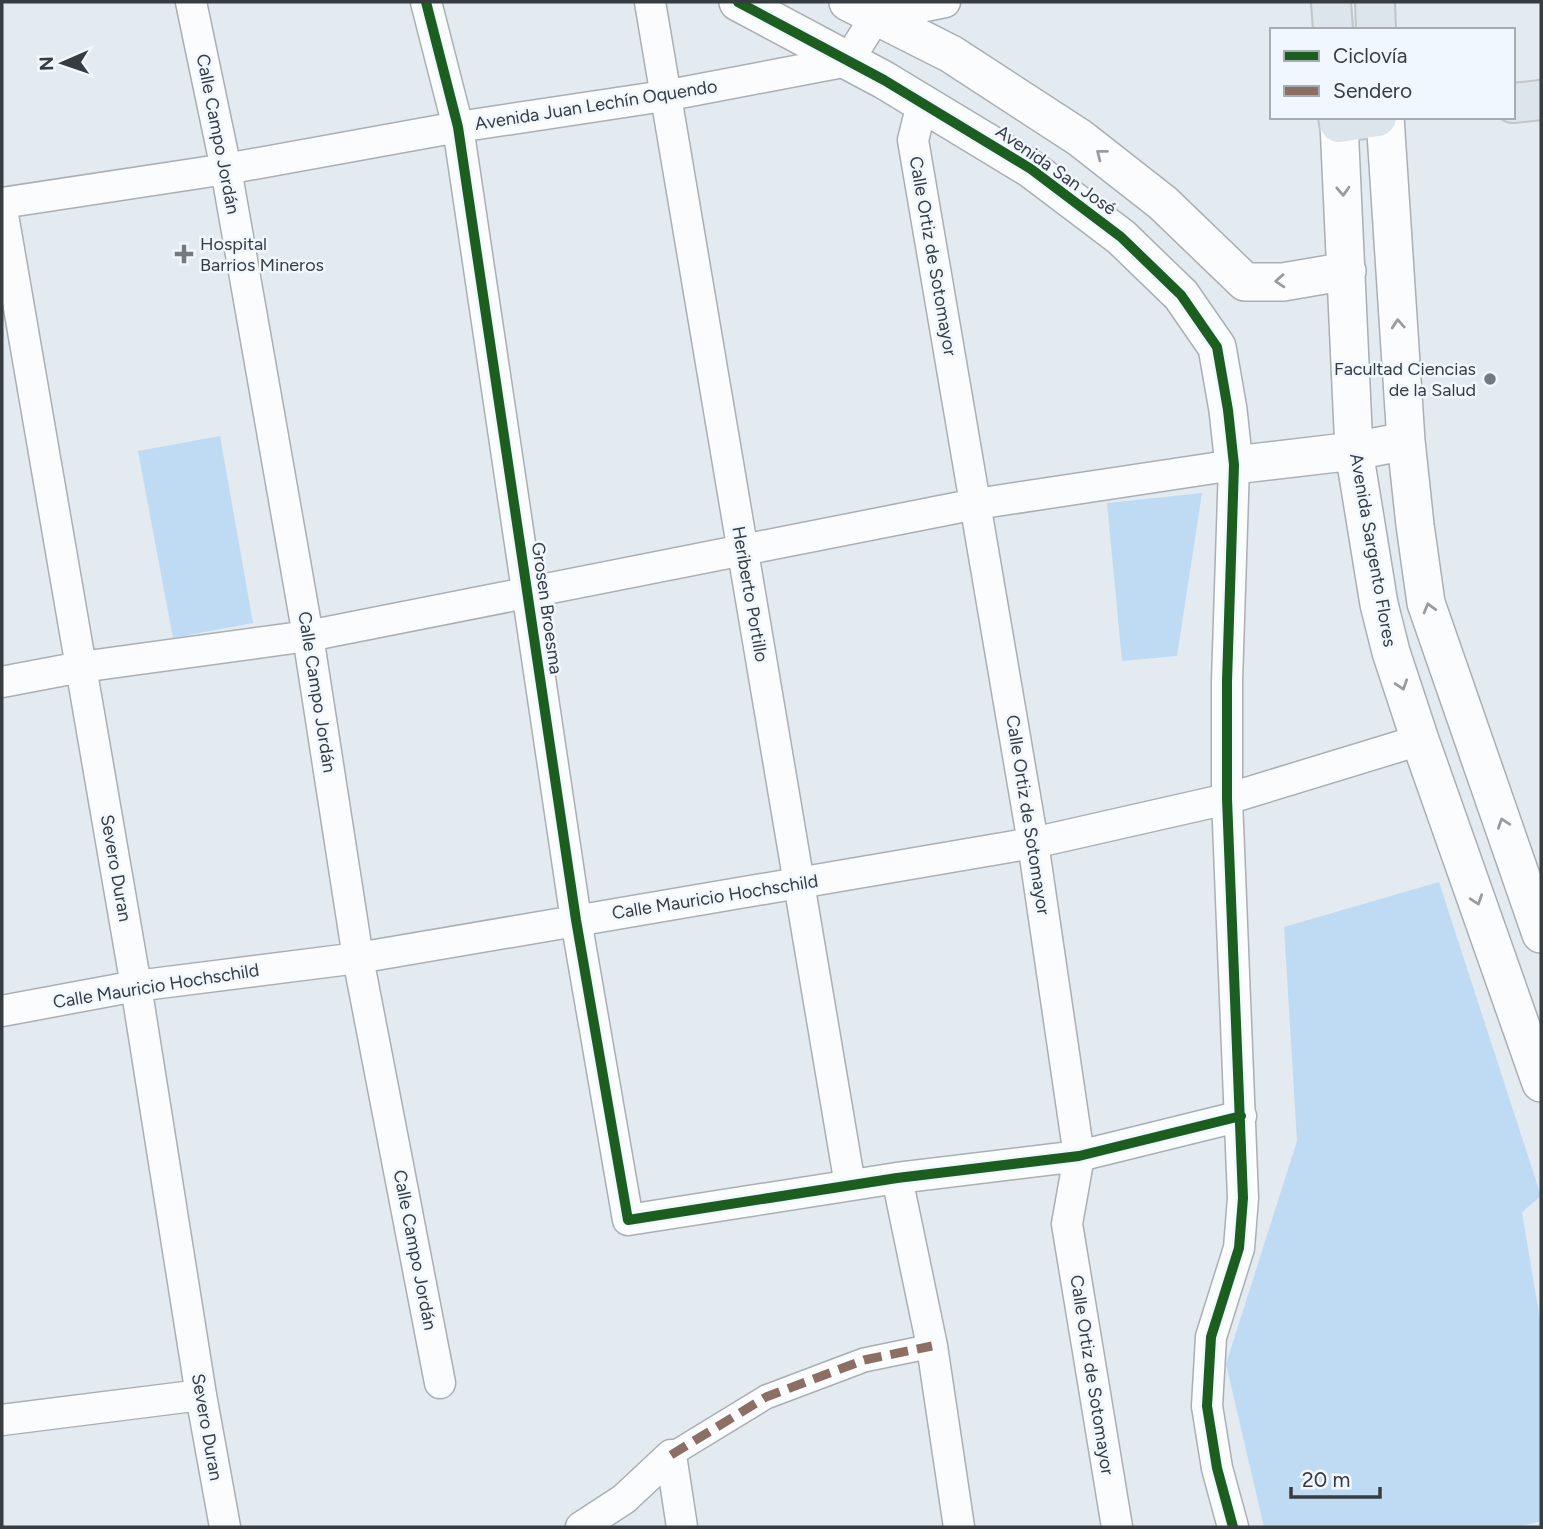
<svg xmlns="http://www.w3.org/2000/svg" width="1543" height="1529" font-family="Figtree,sans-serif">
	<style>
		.green { fill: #bfdbf4 }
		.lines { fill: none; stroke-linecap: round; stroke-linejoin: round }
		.pedestrian-casing { stroke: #aaafb4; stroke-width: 26 }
		.minor-casing { stroke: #aaafb4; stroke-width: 33 }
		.tertiary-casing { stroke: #aaafb4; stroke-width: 40 }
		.primary-casing { stroke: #c1c6c8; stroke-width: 42 }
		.pedestrian { stroke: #fbfcfd; stroke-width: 23 }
		.minor { stroke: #fbfcfd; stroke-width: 30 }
		.tertiary { stroke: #fbfcfd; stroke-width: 37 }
		.primary { stroke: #dce5ec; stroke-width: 38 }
		.quiet { stroke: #8d6e63; stroke-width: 9; stroke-dasharray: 18 9; stroke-linecap: butt }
		.cycleway-casing { stroke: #f0f7fe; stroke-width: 15 }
		.cycleway { stroke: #1b5e20; stroke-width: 10 }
		.oneway { stroke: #999c9f }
		.poi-dot { fill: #73797e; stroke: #f0f7fe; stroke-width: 2.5 }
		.labels { text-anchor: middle; stroke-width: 5; stroke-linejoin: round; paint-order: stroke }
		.street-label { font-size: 18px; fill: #373c41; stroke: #f0f7fe }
		.poi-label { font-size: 18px; fill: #373c41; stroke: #f0f7fe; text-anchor: start }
	</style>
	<rect width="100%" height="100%" fill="#e3eaf0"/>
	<path class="green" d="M220 436 253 623 173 638 138 451Z
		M1202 493 1177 656 1122 661 1107 503Z
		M1439 882 1541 1196 1522 1212 1541 1326V1521L1518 1527H1264L1226 1364 1297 1141 1284 927Z"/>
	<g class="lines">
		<defs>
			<path id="pedestrian" d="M671 1455 766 1397 864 1360 932 1346"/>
			<path id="minor" d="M191 2 226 169 308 636 358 958 440 1383
				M426 2 458 127 576 920 628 1220 897 1178 1079 1156 1241 1116
				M650 2 850 1185
				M922 104 913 140 1033 843 1079 1156 1067 1224 1117 1527
				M2 203 226 169 458 127 664 96 848 61 876 16 945 2
				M2 209 136 986 201 1395 225 1527
				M2 682 81 667 308 636 976 504 1234 465 1227 681V799L1243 1198 1239 1248 1211 1337 1207 1406 1217 1468 1233 1527
				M2 1011 136 986 358 958 1033 843 1227 799 1420 740
				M897 1178 932 1346 959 1527
				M2 1420 201 1395
				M671 1455 682 1527
				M581 1527 624 1499 671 1455"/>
			<path id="tertiary" d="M738 2 884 80 1031 169 1121 237 1181 295 1217 347 1228 410 1234 465 1354 451 1406 441
				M848 2 951 54 1080 138 1163 203 1245 282H1283L1347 271
				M1385 117 1406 441 1415 525 1426 603 1541 934
				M1339 123 1354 451 1379 604 1391 652 1420 740 1541 1083"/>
			<path id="primary" d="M1331 2 1333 30
				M1375 2 1376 30
				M1513 103 1541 100
				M1338 117 1339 123 1377 117"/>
		</defs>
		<use href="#pedestrian" class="pedestrian-casing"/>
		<use href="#minor" class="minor-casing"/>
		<use href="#tertiary" class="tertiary-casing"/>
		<use href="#primary" class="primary-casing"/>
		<use href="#pedestrian" class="pedestrian"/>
		<use href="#minor" class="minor"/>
		<use href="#tertiary" class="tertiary"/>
		<use href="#primary" class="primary"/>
		<path class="quiet" d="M671 1455 766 1397 864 1360 932 1346"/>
		<defs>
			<path id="cycleway" d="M426 2 458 127 576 920 628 1220 897 1178 1079 1156 1241 1116
				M738 2 884 80 1031 169 1121 237 1181 295 1217 347 1228 410 1234 465 1227 681V799L1243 1198 1239 1248 1211 1337 1207 1406 1217 1468 1233 1527"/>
		</defs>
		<use href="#cycleway" class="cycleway-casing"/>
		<use href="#cycleway" class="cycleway"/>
	</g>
	<defs><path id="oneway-chevron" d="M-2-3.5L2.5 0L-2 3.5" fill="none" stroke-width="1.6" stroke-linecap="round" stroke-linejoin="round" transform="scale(1.75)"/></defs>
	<g class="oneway">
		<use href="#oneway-chevron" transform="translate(1101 154) rotate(-142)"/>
		<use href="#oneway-chevron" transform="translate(1343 191) rotate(87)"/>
		<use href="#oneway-chevron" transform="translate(1280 281) rotate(176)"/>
		<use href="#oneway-chevron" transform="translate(1398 324) rotate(-94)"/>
		<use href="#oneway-chevron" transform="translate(1429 608) rotate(-106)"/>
		<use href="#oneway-chevron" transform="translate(1402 685) rotate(72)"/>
		<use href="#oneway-chevron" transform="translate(1503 823) rotate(-109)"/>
		<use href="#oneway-chevron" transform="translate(1477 900) rotate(71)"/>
	</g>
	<g class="poi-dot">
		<path d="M180.5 243.5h7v7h7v7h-7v7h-7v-7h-7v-7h7z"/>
		<circle cx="1490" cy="379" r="7"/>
	</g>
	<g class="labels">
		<g class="street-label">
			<text transform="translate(596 105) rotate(-9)" y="6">Avenida Juan Lechín Oquendo</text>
			<text transform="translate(218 134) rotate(79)" y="6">Calle Campo Jordán</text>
			<text transform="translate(1056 170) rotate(35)" y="6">Avenida San José</text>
			<text transform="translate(933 256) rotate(80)" y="6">Calle Ortiz de Sotomayor</text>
			<text transform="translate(1373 550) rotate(80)" y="6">Avenida Sargento Flores</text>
			<text transform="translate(750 594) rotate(80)" y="6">Heriberto Portillo</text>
			<text transform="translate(547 608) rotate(82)" y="6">Grosen Broesma</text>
			<text transform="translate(317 692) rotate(81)" y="6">Calle Campo Jordán</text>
			<text transform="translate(1028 815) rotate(81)" y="6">Calle Ortiz de Sotomayor</text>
			<text transform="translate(116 868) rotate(80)" y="6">Severo Duran</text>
			<text transform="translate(715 897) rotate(-9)" y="6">Calle Mauricio Hochschild</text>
			<text transform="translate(156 986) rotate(-9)" y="6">Calle Mauricio Hochschild</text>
			<text transform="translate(415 1250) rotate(79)" y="6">Calle Campo Jordán</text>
			<text transform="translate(1092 1375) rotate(81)" y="6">Calle Ortiz de Sotomayor</text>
			<text transform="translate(207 1427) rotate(80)" y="6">Severo Duran</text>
		</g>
		<g class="poi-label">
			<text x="200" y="250">Hospital<tspan x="200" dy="21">Barrios Mineros</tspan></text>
			<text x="1476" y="375" text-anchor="end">Facultad Ciencias<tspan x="1476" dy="21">de la Salud</tspan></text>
		</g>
	</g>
	<rect width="1543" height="1529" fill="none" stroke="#373c41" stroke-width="7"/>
	<rect x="1270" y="28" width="245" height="91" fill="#f0f7fe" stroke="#a6acb2" stroke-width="2"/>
	<rect x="1284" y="51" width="35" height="10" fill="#1b5e20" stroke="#a6acb2" stroke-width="2"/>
	<text x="1333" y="63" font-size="21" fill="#373c41">Ciclovía</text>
	<rect x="1284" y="86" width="35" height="10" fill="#8d6e63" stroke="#a6acb2" stroke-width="2"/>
	<text x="1333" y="98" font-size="21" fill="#373c41">Sendero</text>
	<g transform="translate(63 63) rotate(268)" stroke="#f0f7fe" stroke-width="5" paint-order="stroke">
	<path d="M0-5L12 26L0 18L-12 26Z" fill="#373c41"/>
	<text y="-10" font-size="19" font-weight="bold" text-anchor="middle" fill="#373c41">N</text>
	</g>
	<path d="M1291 1487v10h89v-10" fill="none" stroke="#373c41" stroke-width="3.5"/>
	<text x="1302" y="1487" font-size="21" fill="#373c41" stroke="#f0f7fe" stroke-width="5" paint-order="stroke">20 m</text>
</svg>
